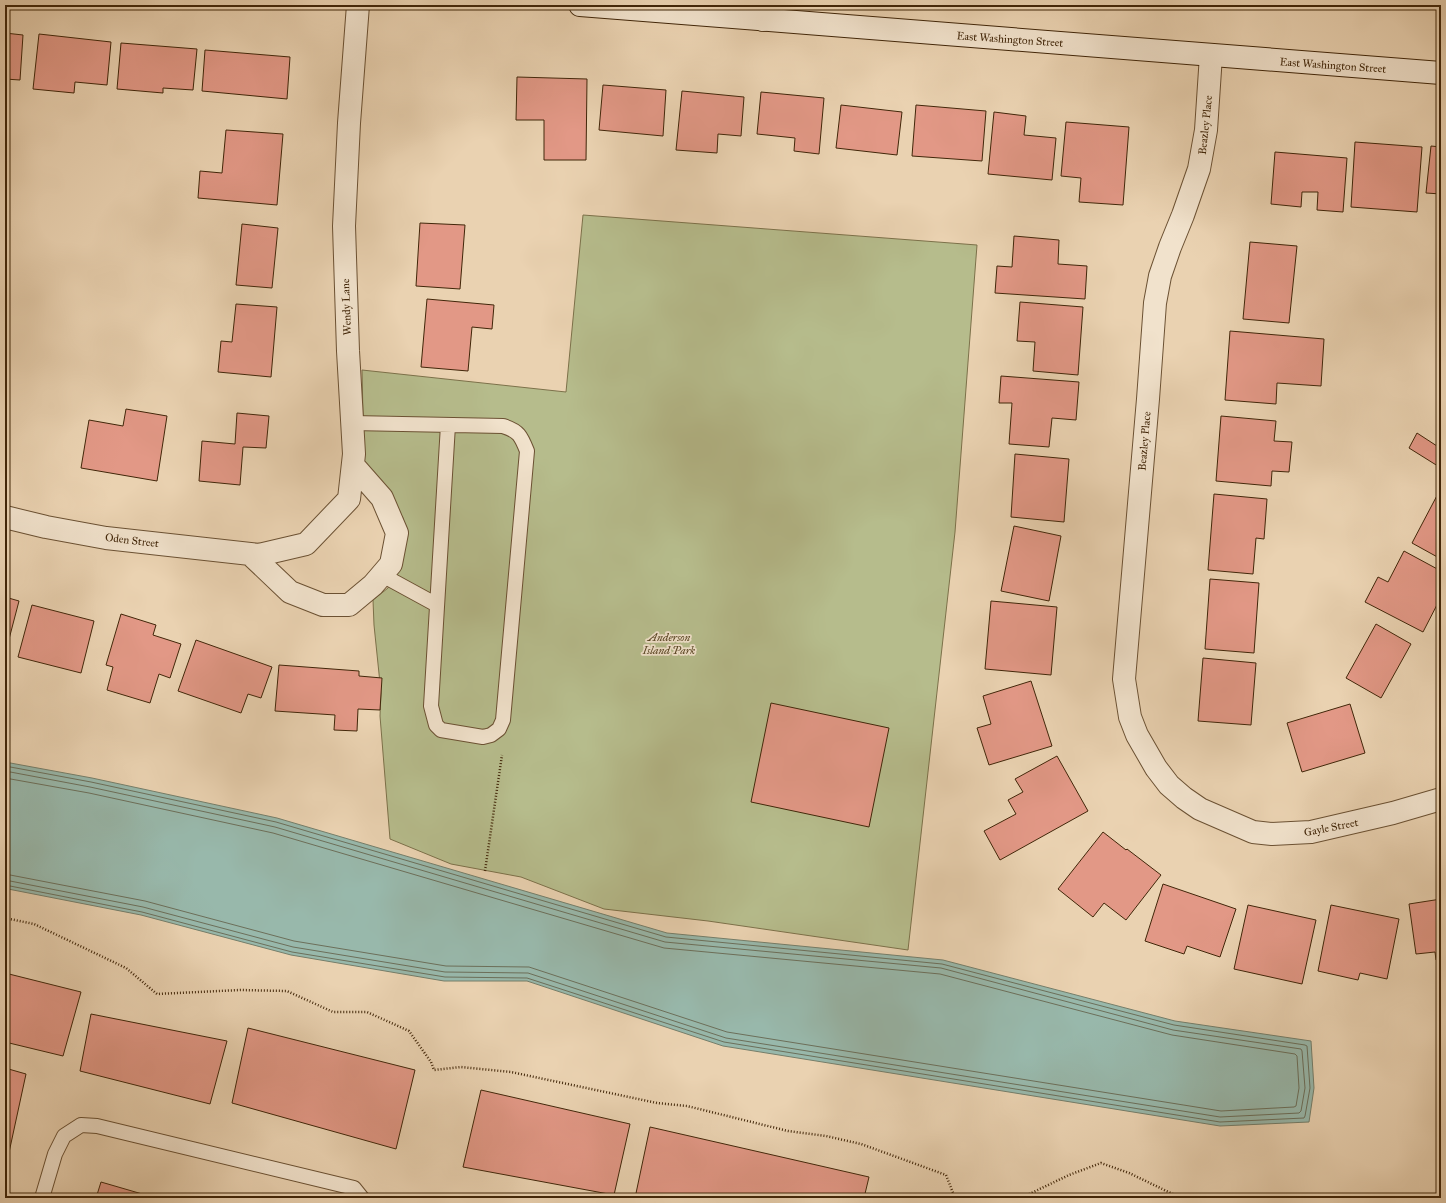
<svg xmlns="http://www.w3.org/2000/svg" width="1446" height="1203" font-family="'IM FELL Great Primer',serif">
	<style>
		.green { fill: #b6bc8c; stroke: #7c714a }
		.water { fill: #98b8ab; stroke: #757e6a }
		.lines { fill: none; stroke-linecap: round; stroke-linejoin: round }
		.shore { stroke: #6c6f5a; stroke-width: 1 }
		.building { fill: #e29886; stroke: #412609 }
		.lane-casing { stroke: #6b5133; stroke-width: 16 }
		.street-casing { stroke: #6b5133; stroke-width: 24 }
		.secondary-casing { stroke: #412609; stroke-width: 24 }
		.path { stroke: #412609; stroke-width: 2.5; stroke-dasharray: 1 2; stroke-linecap: butt }
		.lane { stroke: #f1e2cc; stroke-width: 14 }
		.street { stroke: #f1e2cc; stroke-width: 22 }
		.secondary { stroke: #f1e2cc; stroke-width: 22 }
		.labels { text-anchor: middle; stroke-width: 3.5; stroke-linejoin: round; paint-order: stroke }
		.street-label { font-size: 11px; fill: #412609; stroke: #f1e2cc }
		.park-label { font-size: 11px; font-style: italic; fill: #584423; stroke: #f1e2cc }
	</style>
	<rect width="100%" height="100%" fill="#ead2b1"/>
	<filter id="stains"><feTurbulence type="fractalNoise" baseFrequency=".005" numOctaves="4"/><feColorMatrix values="0 0 0 0 .2 0 0 0 0 .09 0 0 0 0 .02 0 0 0 .5 -.17"/></filter>
	<radialGradient id="worn" r=".72"><stop offset=".6" stop-color="#630" stop-opacity="0"/><stop offset="1" stop-color="#630" stop-opacity=".3"/></radialGradient>
	<path class="green" d="M583 215 977 245 955 532 908 950 708 921 604 909 521 877 451 864 390 839 380 716 381 693 374 625 373 600 388 588 401 561 406 539 403 518 385 488 364 463 362 370 566 392Z"/>
	<path class="water" d="M5 762 92 778 277 818 667 933 943 960 1175 1021 1311 1041 1314 1088 1309 1122 1220 1126 723 1046 527 981H444L291 955 141 915 8 889 5 888Z"/>
	<g class="lines">
		<path class="shore" d="M5 766 91 782 276 822 666 937 942 964 1174 1025 1305 1045 1307 1046 1310 1088 1305 1116 1304 1118 1220 1122 724 1042 527 978 445 977 292 952 142 912 5 885
			M5 771 90 787 275 827 665 942 941 968 1173 1030 1301 1049 1302 1051 1305 1088 1301 1111 1299 1113 1220 1117 726 1038 528 973 445 972 293 947 143 907 5 880
			M5 778 89 793 273 833 664 948 940 974 1172 1035 1295 1054 1297 1056 1299 1088 1296 1106 1294 1107 1221 1111 727 1032 529 967 446 966 294 941 145 901 5 874"/>
	</g>
	<path class="building" d="M5 33 23 35 20 80 5 79Z
		M39 34 111 42 107 85 75 82 74 93 33 89Z
		M121 43 197 49 193 90 163 88V93L117 89Z
		M205 50 290 57 287 99 202 91Z
		M517 77 587 79 586 160H544V120H516Z
		M603 85 666 90 663 136 599 130Z
		M682 91 744 97 741 136 718 134 717 153 676 150Z
		M761 92 824 98 819 154 794 151 795 138 757 134Z
		M841 105 902 112 897 155 836 148Z
		M916 105 986 111 982 161 912 156Z
		M994 112 1026 116 1024 135 1056 138 1052 180 988 174Z
		M1066 122 1129 127 1123 205 1079 202 1081 178 1061 176Z
		M226 130 283 134 277 205 198 198 200 171 222 173Z
		M1355 142 1422 147 1417 212 1351 207Z
		M1431 146 1441 147V194L1426 193Z
		M1275 152 1347 158 1343 212 1317 210 1318 192H1302L1301 207 1271 204Z
		M420 223 465 225 460 289 416 286Z
		M242 224 278 228 272 288 236 285Z
		M1014 236 1059 240 1058 264 1087 266 1085 299 995 293 997 266 1012 267Z
		M1250 242 1297 246 1289 323 1243 319Z
		M427 299 494 305 492 329 472 327 468 371 421 367Z
		M1020 302 1083 307 1078 375 1033 371 1035 342 1017 341Z
		M236 304 277 307 271 377 218 372 221 341 232 342Z
		M1230 331 1324 339 1321 386 1277 383 1276 404 1225 400Z
		M1001 376 1079 382 1076 420 1052 418 1049 447 1009 444 1012 403H999Z
		M126 409 167 416 157 481 81 468 89 420 123 426Z
		M237 413 269 416 266 448 243 447 240 485 199 481 202 441 235 444Z
		M1221 416 1276 421 1274 441 1292 442 1289 472 1272 471 1271 486 1216 481Z
		M1417 433 1440 448 1441 446V468L1409 448Z
		M1015 454 1069 459 1064 522 1011 517Z
		M1441 488V559L1412 543Z
		M1214 494 1267 499 1264 539 1256 538 1253 574 1208 570Z
		M1014 526 1061 536 1049 601 1001 591Z
		M1404 551 1441 571V597L1423 632 1365 602 1378 577 1388 582Z
		M1210 579 1259 583 1254 653 1205 649Z
		M5 597 19 601 8 643 5 642Z
		M991 601 1057 607 1051 675 985 669Z
		M32 605 94 621 81 673 18 657Z
		M121 614 156 625 153 635 181 644 170 678 159 674 150 703 107 690 113 667 106 665Z
		M1376 624 1411 644 1381 698 1346 678Z
		M196 640 272 667 261 698 248 694 241 713 178 691Z
		M1203 658 1256 663 1251 725 1198 721Z
		M279 665 359 671V676L382 678 380 710 358 709 357 731 334 730 335 715 275 711Z
		M1031 681 1052 746 989 765 977 728 991 724 983 696Z
		M771 703 889 728 869 827 751 802Z
		M1350 704 1365 753 1302 772 1287 723Z
		M1057 756 1088 811 1000 860 984 831 1016 814 1008 800 1023 792 1015 779Z
		M1103 832 1126 850 1127 849 1161 875 1126 920 1104 903 1093 917 1058 889Z
		M1163 884 1236 909 1220 957 1187 946 1184 954 1145 941Z
		M1441 899V959L1436 960 1435 952 1416 954 1409 904Z
		M1248 905 1316 920 1302 984 1234 969Z
		M1331 905 1399 919 1387 979 1360 973 1358 980 1318 971Z
		M5 973 81 992 63 1056 5 1042Z
		M91 1014 227 1041 210 1104 80 1071Z
		M248 1028 415 1070 396 1149 232 1103Z
		M5 1068 26 1074 5 1171Z
		M481 1090 630 1124 614 1195 463 1167Z
		M650 1127 869 1177 864 1198H635Z
		M101 1182 156 1198H96Z"/>
	<g class="lines">
		<defs>
			<path id="lane" d="M352 423 503 426C519 431 521 436 527 451L503 720 499 729 491 735 483 737 441 730 436 725 431 706 448 425
				M382 575 437 605
				M42 1198 55 1154 64 1136 81 1125 97 1126 354 1188 362 1198"/>
			<path id="street" d="M763 20 768 5
				M1211 55 1206 130 1199 169 1183 215 1170 247 1160 276 1155 303 1148 399 1124 679 1130 717 1137 735 1156 768 1169 785 1184 798 1200 809 1253 832 1272 834 1311 832 1393 813 1441 799
				M5 517 46 527 106 538 259 555 306 544 349 499 354 454 348 351 344 226 349 123 358 5
				M250 554 290 592 323 605H349L373 585 391 564 397 533 382 498 353 465"/>
			<path id="secondary" d="M580 5 1441 73"/>
		</defs>
		<use href="#lane" class="lane-casing"/>
		<use href="#street" class="street-casing"/>
		<use href="#secondary" class="secondary-casing"/>
		<path class="path" d="M485 871 502 755
			M5 918 34 924 126 968 157 994 240 990 287 991 333 1012H367L409 1031 431 1062 434 1070 461 1067 511 1072 657 1103 687 1106 788 1131 826 1136 861 1144 946 1175 955 1198
			M1021 1198 1069 1175 1101 1163 1129 1173 1181 1198"/>
		<use href="#lane" class="lane"/>
		<use href="#street" class="street"/>
		<use href="#secondary" class="secondary"/>
	</g>
	<g class="labels">
		<g class="street-label">
			<text transform="translate(1010 39) rotate(4)" y="4">East Washington Street</text>
			<text transform="translate(1333 65) rotate(4)" y="4">East Washington Street</text>
			<text transform="translate(1205 125) rotate(-84)" y="4">Beazley Place</text>
			<text transform="translate(346 307) rotate(-92)" y="4">Wendy Lane</text>
			<text transform="translate(1144 441) rotate(-85)" y="4">Beazley Place</text>
			<text transform="translate(132 540) rotate(7)" y="4">Oden Street</text>
			<text transform="translate(1331 827) rotate(-11)" y="4">Gayle Street</text>
		</g>
		<g class="park-label">
			<text x="669" y="641">Anderson<tspan x="669" dy="13">Island Park</tspan></text>
		</g>
	</g>
	<rect width="1446" height="1203" fill="none" stroke="#ead2b1" stroke-width="20"/>
	<rect x="6" y="6" width="1434" height="1191" fill="none" stroke="#412609" stroke-width="2"/>
	<rect x="10" y="10" width="1426" height="1183" fill="none" stroke="#412609"/>
	<rect width="100%" height="100%" filter="url(#stains)"/>
	<rect width="100%" height="100%" fill="url(#worn)"/>
</svg>
